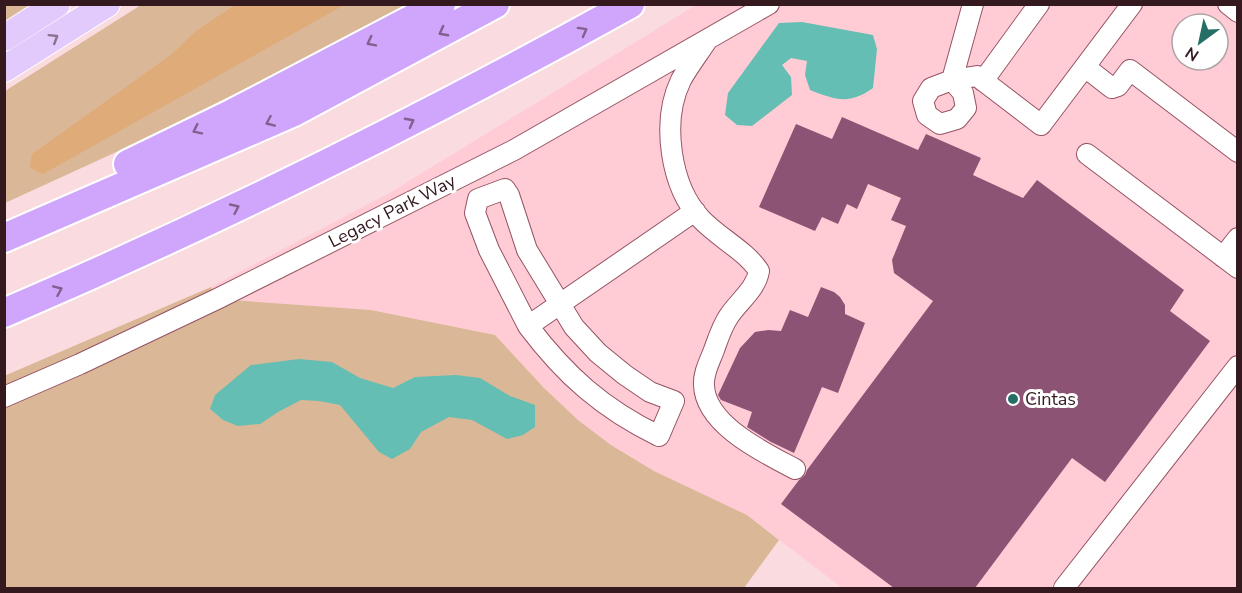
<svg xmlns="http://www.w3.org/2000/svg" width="1242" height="593" font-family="'Nunito Sans',sans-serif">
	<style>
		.built { fill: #ffccd6; fill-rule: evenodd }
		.green { fill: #dab796 }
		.forest { fill: #deab79 }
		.water { fill: #64beb3 }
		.building { fill: #8d5374 }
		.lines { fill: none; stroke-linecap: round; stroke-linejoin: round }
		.minor-casing { stroke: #955363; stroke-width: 22 }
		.major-casing { stroke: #fff; stroke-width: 28 }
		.highway-casing { stroke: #fff; stroke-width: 32 }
		.minor { stroke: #fff; stroke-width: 20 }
		.major { stroke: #e2cafd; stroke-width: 26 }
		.highway { stroke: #cfa6fc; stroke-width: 28 }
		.oneway { stroke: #82608e }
		.oneway2 { stroke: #8b728e }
		.poi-dot { fill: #266f67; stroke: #fff; stroke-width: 2 }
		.labels { text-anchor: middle; stroke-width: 6; stroke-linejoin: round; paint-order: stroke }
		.street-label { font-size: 18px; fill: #34191f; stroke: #fff }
		.poi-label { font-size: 18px; fill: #34191f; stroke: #fff; text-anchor: start }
	</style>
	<rect width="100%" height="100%" fill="#fadbe0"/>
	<path class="built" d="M696 5H1237V588H842L747 515 654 471 611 445 578 420 544 388 495 335 371 310 217 299 211 287 391 192ZM1182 24H1218V60H1182Z"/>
	<path class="green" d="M5 5H36L5 24Z
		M141 5H410L162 131 5 203V91Z
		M211 287 217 299 371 310 495 335 544 388 578 420 611 445 654 471 747 515 779 540 744 588H5L4 376Z"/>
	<path class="forest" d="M235 5H344L43 174 30 168 32 154 172 54 196 31Z"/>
	<path class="water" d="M802 22 873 35 877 49 873 88C849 105 836 100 810 90L805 75 807 61 791 58 782 65 791 77 792 95 752 126 737 125 725 115 728 93 779 23Z
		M299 359 332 362 360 378 393 388 415 377 456 375 480 378 510 396 535 405V427L523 435 507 439 472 420 449 417 421 432 410 449 392 459 379 452 340 405 319 401 301 400 278 412 260 424 238 426 223 420 210 409 215 395 251 365Z"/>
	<path class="building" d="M842 117 918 150 926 134 981 158 973 175 1023 198 1037 180 1184 290 1170 311 1210 341 1105 482 1072 458 975 588H894L781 504 799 480 805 475 807 470 933 301 894 273 892 260 906 226 891 220 901 198 868 184 857 209 847 204 838 224 822 217 815 231 759 207 796 124 832 139Z
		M821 287 834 292 840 297 845 305V314L865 323 838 393 822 387 794 453 771 442 747 427 752 412 721 400 718 395 740 348 755 332 768 330 781 331 790 310 808 317Z"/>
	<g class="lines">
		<defs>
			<path id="minor" d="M1228 4 1238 12
				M706 42C698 54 688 67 681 80 661 121 670 186 701 219 719 238 745 250 759 271 756 289 739 301 729 316 722 326 718 339 714 350 710 361 703 373 704 385 705 425 765 453 795 469
				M1085 67 1112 88 1118 86 1130 70 1238 152
				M952 80 963 93 966 108 957 119 940 124 927 115 923 101 931 88 952 80 977 76 1041 125 1132 4
				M952 80 973 4
				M983 81 1039 4
				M1087 154 1238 268
				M1223 257 1238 238
				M528 326 489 250 475 213 478 199 505 189 509 195 527 250 574 327 598 353 625 375 650 392 674 401 659 436C603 409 565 375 528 326L695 211
				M4 397 80 364 217 299 514 150 769 4
				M1064 588 1238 366"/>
			<path id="major" d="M4 38 57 4
				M4 69 107 4"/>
			<path id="highway" d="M128 164 233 113 441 4
				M4 238 294 112 495 4
				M4 313C218 221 427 117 630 4"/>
		</defs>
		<use href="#minor" class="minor-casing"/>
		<use href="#major" class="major-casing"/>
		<use href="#highway" class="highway-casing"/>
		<use href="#minor" class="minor"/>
		<use href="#major" class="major"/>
		<use href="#highway" class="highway"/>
	</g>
	<defs><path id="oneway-chevron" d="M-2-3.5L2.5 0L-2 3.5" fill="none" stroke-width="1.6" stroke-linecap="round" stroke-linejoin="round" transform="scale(1.5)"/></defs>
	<g class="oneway">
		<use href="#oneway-chevron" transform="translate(583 31) rotate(-29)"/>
		<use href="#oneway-chevron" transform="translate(443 32) rotate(152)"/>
		<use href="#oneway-chevron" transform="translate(371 42) rotate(153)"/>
		<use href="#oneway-chevron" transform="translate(270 122) rotate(156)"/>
		<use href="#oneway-chevron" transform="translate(410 122) rotate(-28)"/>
		<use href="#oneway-chevron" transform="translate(197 130) rotate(154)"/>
		<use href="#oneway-chevron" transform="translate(235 208) rotate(-25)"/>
		<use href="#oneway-chevron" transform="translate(58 290) rotate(-24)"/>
	</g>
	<use class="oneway2" href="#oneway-chevron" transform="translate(54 38) rotate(-32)"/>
	<circle class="poi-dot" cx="1013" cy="399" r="6"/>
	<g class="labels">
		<g class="street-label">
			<text transform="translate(392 211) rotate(-27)" y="6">Legacy Park Way</text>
		</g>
		<g class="poi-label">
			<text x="1025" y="405">Cintas</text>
		</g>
	</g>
	<rect width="1242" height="593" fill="none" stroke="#34191f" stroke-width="12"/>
	<g transform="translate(1200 42) rotate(213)"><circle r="28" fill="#ffffff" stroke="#aea3a5" stroke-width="1.5"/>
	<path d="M0-4.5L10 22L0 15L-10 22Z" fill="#266f67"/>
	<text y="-9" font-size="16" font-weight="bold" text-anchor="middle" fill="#34191f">N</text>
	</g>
</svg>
